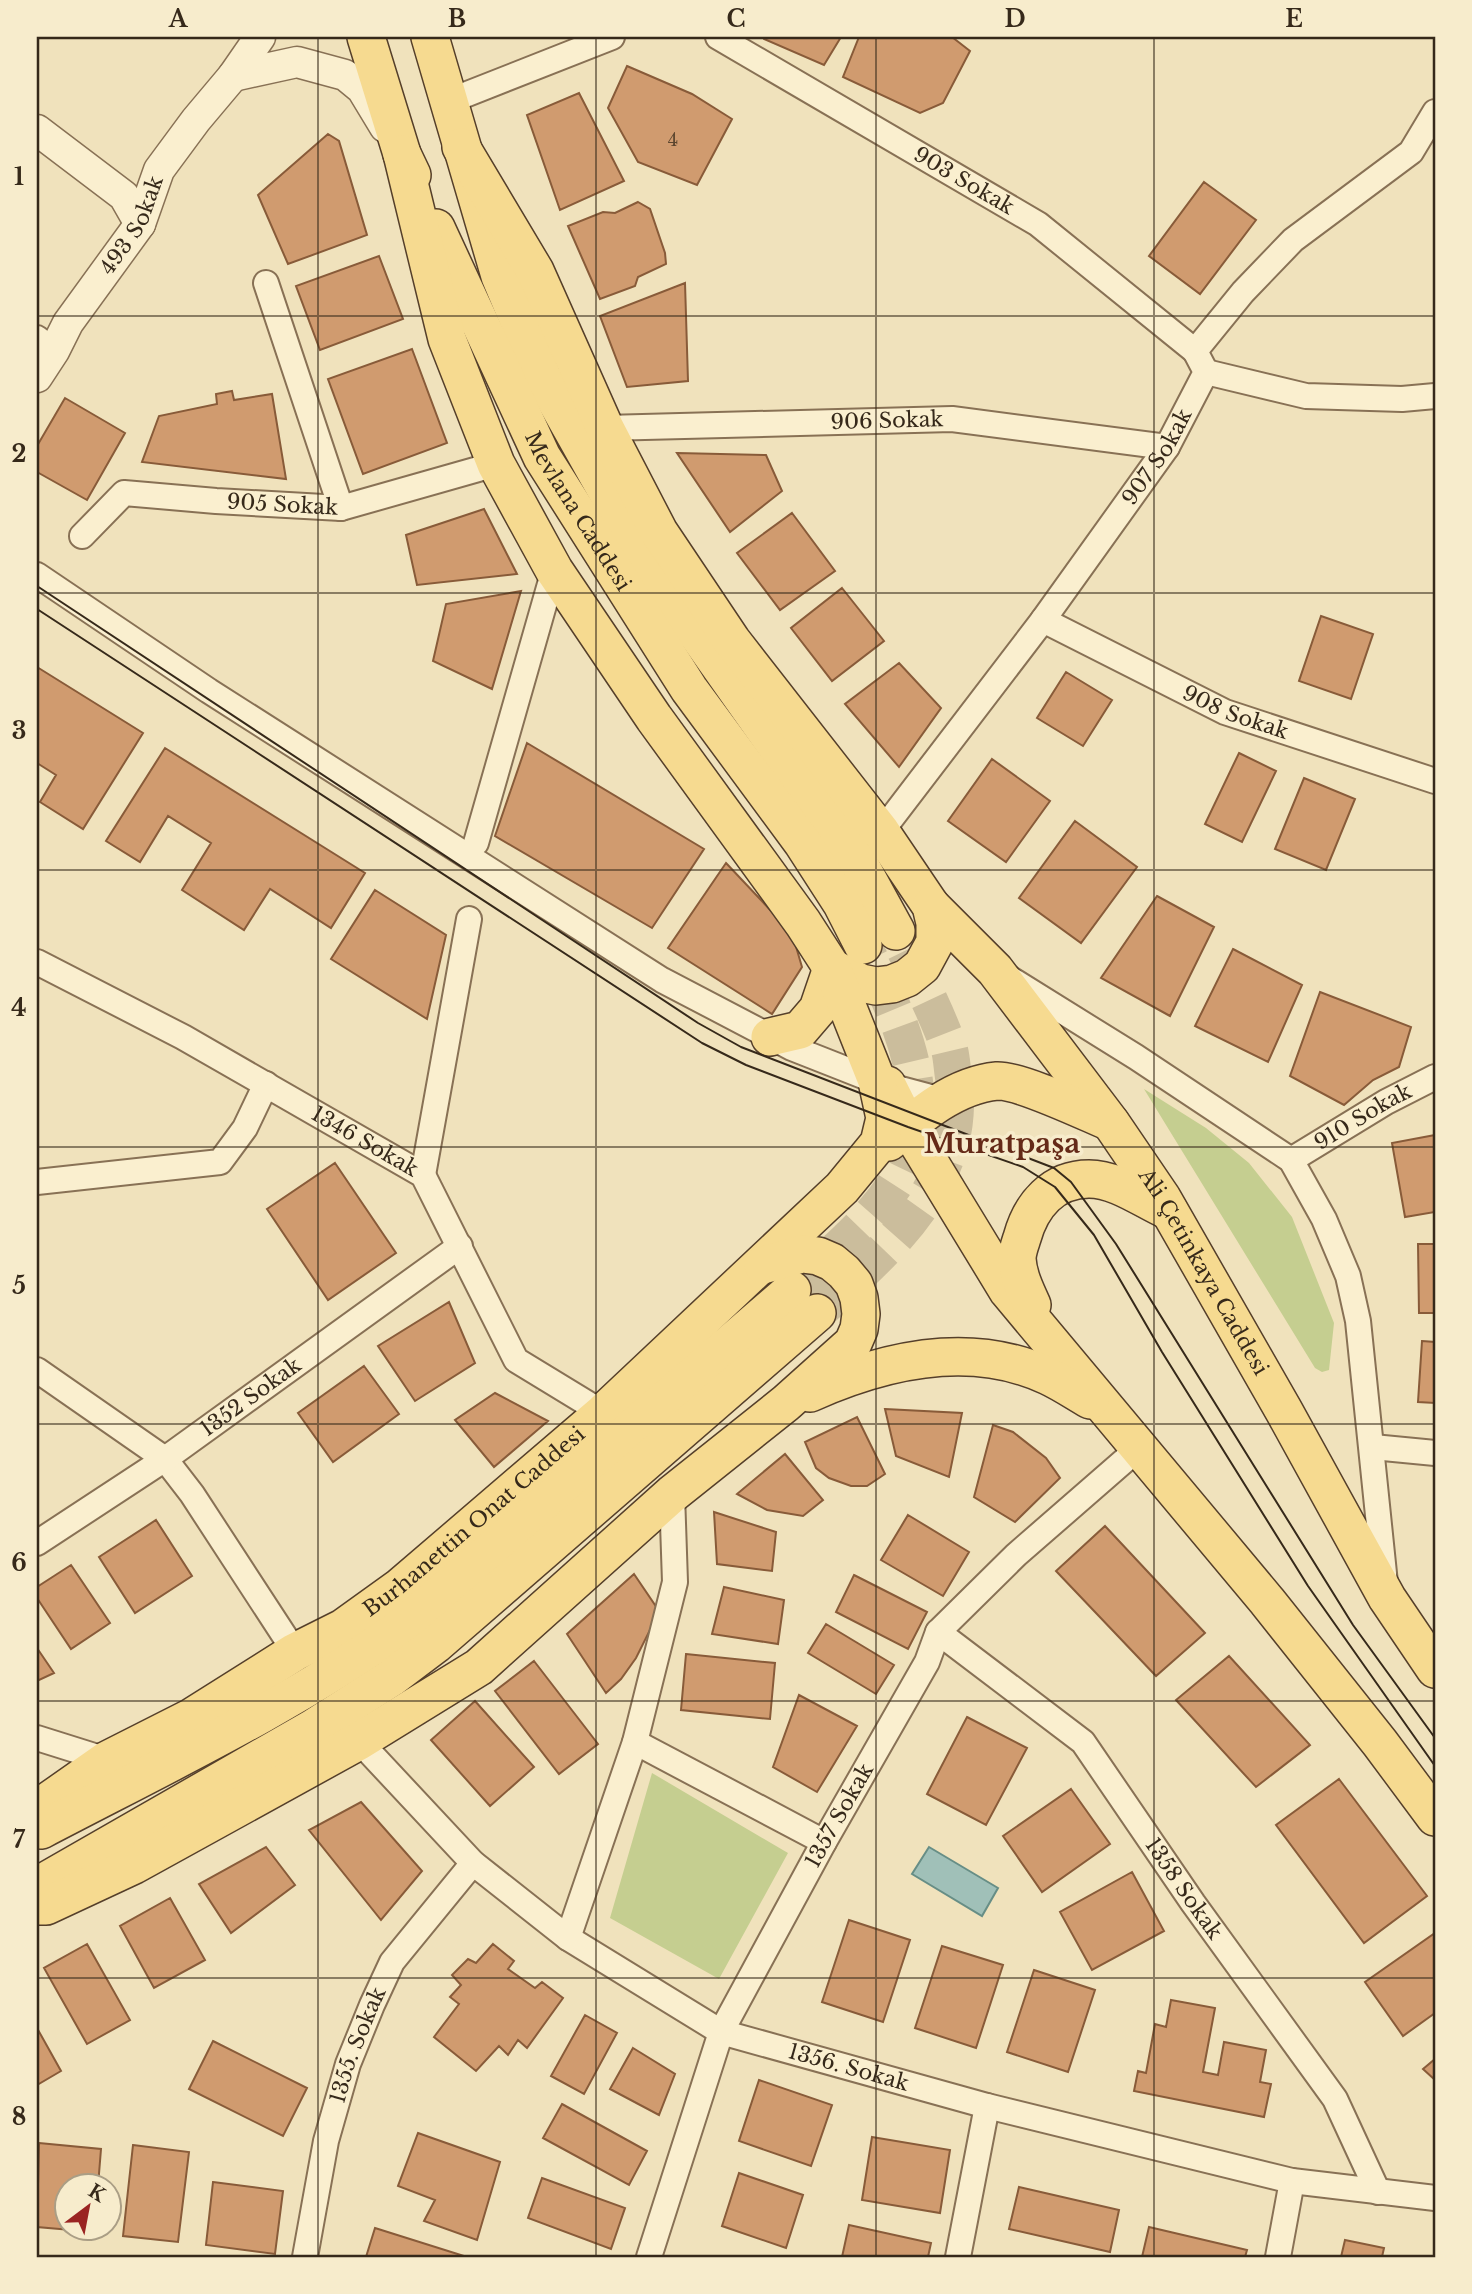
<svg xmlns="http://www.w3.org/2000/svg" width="1472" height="2294" font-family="'Libre Baskerville',serif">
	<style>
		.green { fill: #c5ce90 }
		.water { fill: #a0c0b8; stroke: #678e86; stroke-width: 2 }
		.building { fill: #d09b6f; stroke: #885b39; stroke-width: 2 }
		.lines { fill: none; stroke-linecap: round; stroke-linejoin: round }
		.primary-tunnel { stroke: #cbbd9c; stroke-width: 37; stroke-dasharray: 37 18; stroke-linecap: butt }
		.minor-casing { stroke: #887155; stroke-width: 28 }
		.tertiary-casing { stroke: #887155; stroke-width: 33 }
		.primary-casing { stroke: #553f2a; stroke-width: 40 }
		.minor { stroke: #faefcf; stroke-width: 24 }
		.tertiary { stroke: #faefcf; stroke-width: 30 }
		.primary { stroke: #f6da90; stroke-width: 37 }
		.tram { stroke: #36291a; stroke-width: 2 }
		.grid { fill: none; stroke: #36291a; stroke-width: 2; stroke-opacity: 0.55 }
		.labels { text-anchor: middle; stroke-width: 7; stroke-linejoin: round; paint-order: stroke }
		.number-label { font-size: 18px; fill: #5c462f }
		.street-label { font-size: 21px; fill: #36291a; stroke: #f7eccc }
		.district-label { font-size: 28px; font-weight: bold; fill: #652a18; stroke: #f7eccc }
		.neatline { fill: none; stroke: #36291a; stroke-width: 2.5 }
		.grid-label { font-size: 23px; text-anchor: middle; font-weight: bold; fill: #36291a }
	</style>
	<rect width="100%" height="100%" fill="#f0e2bc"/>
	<path class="green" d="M1144 1089 1206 1128 1249 1163 1292 1217 1334 1323 1329 1370 1322 1372 1315 1368Z
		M652 1773 788 1853 719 1979 610 1918Z"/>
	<path class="water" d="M929 1847 998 1888 982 1916 912 1874Z"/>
	<path class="building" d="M763 37H841L824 65 764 39Z
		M859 37H952L970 51 943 103 920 113 843 77Z
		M627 66 692 94 732 119 697 185 638 162 608 108Z
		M579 93 624 181 560 210 527 115Z
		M328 134 339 141 367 235 288 264 258 195Z
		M1204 182 1256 220 1200 294 1149 256Z
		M638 202 650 209 665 253 666 264 638 277 635 286 600 299 568 226 603 212 615 213Z
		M379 256 403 319 320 350 296 286Z
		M685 283 688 381 627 387 600 316Z
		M412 349 447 443 363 474 328 379Z
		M232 391 234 400 272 394 286 479 142 462 159 416 217 404 216 394Z
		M65 398 125 433 87 500 37 472V446Z
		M677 453 766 455 782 491 730 532Z
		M484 509 517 574 417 585 406 535Z
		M792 513 835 571 780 610 737 553Z
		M842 588 884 641 832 681 791 628Z
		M521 591 492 689 433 661 446 604Z
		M1321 616 1373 634 1351 699 1299 681Z
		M899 663 941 708 899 767 845 704Z
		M37 667 143 733 83 829 40 802 56 775 37 763Z
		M1066 672 1112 700 1083 746 1037 718Z
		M527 743 704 849 652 928 495 836Z
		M165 748 365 873 331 928 270 889 244 930 182 890 211 843 168 816 140 862 106 841Z
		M1239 753 1276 771 1242 842 1205 824Z
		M992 759 1050 801 1006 862 948 821Z
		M1304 778 1355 799 1326 870 1275 849Z
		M1075 821 1137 867 1081 943 1019 898Z
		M726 863 792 933 802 967 772 1014 668 948Z
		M375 890 446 935 427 1019 331 959Z
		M1157 896 1214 927 1170 1016 1101 978Z
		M1233 949 1302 985 1268 1062 1195 1026Z
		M1320 992 1411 1027 1399 1067 1373 1080 1344 1105 1290 1076Z
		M1435 1135V1212L1405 1217 1392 1143Z
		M335 1163 396 1253 328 1300 267 1209Z
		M1418 1244H1435V1313H1419Z
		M449 1302 475 1363 415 1401 378 1346Z
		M1422 1341 1435 1342V1403L1418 1402Z
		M364 1366 399 1414 333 1462 298 1413Z
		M495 1393 548 1421 494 1467 455 1420Z
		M885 1409 962 1413 949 1477 896 1456Z
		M857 1417 885 1474 867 1486H851L829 1478 816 1468 805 1442Z
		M993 1425 1013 1432 1046 1458 1060 1478 1015 1522 974 1497Z
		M785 1454 823 1500 803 1516 767 1510 737 1494Z
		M714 1512 776 1532 772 1571 717 1564Z
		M908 1515 969 1552 943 1596 881 1560Z
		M156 1520 192 1576 135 1613 99 1557Z
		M1105 1526 1205 1633 1156 1676 1056 1571Z
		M71 1565 110 1623 71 1649 37 1598V1587Z
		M634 1574 657 1608 652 1626 636 1658 621 1679 606 1693 567 1634Z
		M854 1575 927 1612 908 1649 836 1612Z
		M724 1587 784 1600 778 1644 712 1634Z
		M826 1624 894 1665 876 1694 808 1653Z
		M37 1648 54 1673 37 1681Z
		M686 1654 775 1663 770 1719 681 1710Z
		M1229 1656 1310 1745 1256 1787 1176 1700Z
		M534 1661 598 1744 559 1774 495 1691Z
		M799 1695 857 1726 817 1792 773 1767Z
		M475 1701 534 1767 490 1806 431 1740Z
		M967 1717 1027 1748 986 1825 927 1794Z
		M1339 1779 1427 1896 1364 1943 1276 1825Z
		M1071 1789 1110 1844 1042 1892 1003 1836Z
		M361 1802 422 1871 381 1920 309 1830Z
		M266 1847 295 1885 231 1933 199 1884Z
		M1132 1872 1164 1931 1092 1970 1060 1912Z
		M170 1898 205 1960 154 1988 120 1926Z
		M849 1920 910 1940 883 2022 822 2002Z
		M1435 1933V2013L1403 2036 1365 1982Z
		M87 1944 130 2020 87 2044 44 1968Z
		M493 1944 514 1961 508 1969 535 1988 542 1982 563 1998 527 2048 518 2040 508 2055 499 2046 476 2071 434 2037 459 2004 450 1997 461 1985 452 1975 468 1959 476 1963Z
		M942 1946 1003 1965 976 2048 915 2028Z
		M1034 1970 1095 1990 1068 2072 1007 2052Z
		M1171 2000 1215 2008 1203 2072 1218 2075 1224 2042 1266 2050 1260 2082 1271 2084 1264 2117 1134 2091 1138 2071 1146 2073 1155 2024 1166 2027Z
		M585 2015 617 2033 584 2094 551 2076Z
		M37 2028 61 2071 37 2085Z
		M213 2041 307 2088 283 2136 189 2089Z
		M633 2048 675 2074 659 2115 610 2089Z
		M1435 2059V2080L1423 2069Z
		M759 2080 832 2105 811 2166 739 2141Z
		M562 2104 647 2151 629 2185 543 2138Z
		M418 2133 500 2162 477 2240 424 2221 435 2200 398 2186Z
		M872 2137 950 2150 940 2213 862 2200Z
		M39 2143 101 2149 98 2186H66V2228H94V2232L37 2227Z
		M133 2145 189 2152 178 2242 123 2236Z
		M739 2173 803 2195 786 2248 722 2226Z
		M542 2178 625 2208 611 2249 528 2218Z
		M213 2182 283 2191 275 2254 206 2245Z
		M1019 2187 1119 2210 1110 2252 1009 2229Z
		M849 2225 931 2243 928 2257H842Z
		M1149 2227 1247 2250 1245 2257H1142Z
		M375 2228 464 2256V2257H366Z
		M1345 2240 1384 2248 1382 2257H1341Z"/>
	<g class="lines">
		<path class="primary-tunnel" d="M792 1290C827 1258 866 1227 893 1187 945 1110 900 1018 863 945
			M817 1313C885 1251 968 1183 954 1080 952 1070 952 1058 949 1048 935 1008 914 970 896 931"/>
		<defs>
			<g id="minor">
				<path id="s1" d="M718 37 1038 224 1195 351"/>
				<path d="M447 102 612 37"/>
				<path d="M266 283 341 508"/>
				<path d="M37 338 54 351"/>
				<path d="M1206 372 1306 396 1402 399 1435 396"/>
				<path id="s2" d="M605 428 952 419 1167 447"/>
				<path id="s3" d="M82 536 124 493 216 501 341 508 496 464"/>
				<path d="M37 575 209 691 662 980 792 1048 886 1085 942 1100"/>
				<path id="s4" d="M1043 620 1225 712 1435 781"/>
				<path id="s5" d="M881 832 1043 620 1167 447 1206 372 1195 351 1243 292 1293 240 1411 152 1435 112"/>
				<path d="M476 843 554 570"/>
				<path id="s6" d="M37 962 183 1037 423 1175 516 1360 603 1413"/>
				<path d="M1009 978 1136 1057 1291 1160 1324 1219 1348 1276 1358 1321 1385 1583"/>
				<path id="s7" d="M1291 1160 1386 1102 1435 1077"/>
				<path d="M423 1175 469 919"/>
				<path d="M37 1182 220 1162 245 1128 266 1084"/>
				<path d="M37 1370 165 1459 192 1494 295 1652"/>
				<path d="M1373 1447 1435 1453"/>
				<path id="s8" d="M37 1543 165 1459 460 1246"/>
				<path id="s9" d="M938 1632 1083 1742 1193 1903 1335 2099 1378 2192"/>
				<path d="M37 1738 107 1760"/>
				<path id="s10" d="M359 1741 473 1863 568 1938 721 2032 987 2106 1292 2181 1435 2198"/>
				<path d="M635 1742 824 1842"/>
				<path d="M568 1938 635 1742 675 1582 672 1494"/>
				<path id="s11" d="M305 2257 326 2141 348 2064 372 2005 392 1962 473 1863"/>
				<path id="s12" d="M649 2257 721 2032 824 1842 927 1662 938 1632 1016 1555 1140 1447"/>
				<path d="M958 2257 987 2106"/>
				<path d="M1278 2257 1292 2181"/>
			</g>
			<g id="tertiary">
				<path d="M233 76 297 62 345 75 362 89 385 127"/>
				<path d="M37 130 124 196 140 224"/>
				<path id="s13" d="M37 377 54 351 68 323 140 224 159 170 196 120 233 76 260 37"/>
			</g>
			<g id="primary">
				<path d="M366 37 402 154 412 175"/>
				<path d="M430 37 500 276 542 376 647 563 860 865 896 931"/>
				<path d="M461 147 535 271 605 428 659 532 732 641 881 832 931 906 935 923V942L922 966 907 978 892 984 876 986 861 983 832 968 818 1009 800 1030 770 1037"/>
				<path id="s14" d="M436 228 542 457 689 689 802 842 842 904 863 945"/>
				<path id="s15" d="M931 906 995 970 1111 1123 1162 1198 1284 1411 1387 1598 1435 1669"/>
				<path d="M887 1085 908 1127 1008 1291 1267 1601 1380 1743 1435 1817"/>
				<path d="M889 1142C920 1115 955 1085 997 1081 1020 1080 1086 1112 1110 1122"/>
				<path d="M1032 1305C1025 1290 1018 1275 1017 1259 1017 1252 1020 1244 1022 1238 1031 1205 1053 1179 1089 1179 1117 1179 1144 1200 1169 1211"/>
				<path d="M810 1393C884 1360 971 1340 1048 1376 1063 1383 1076 1392 1090 1400"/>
				<path id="s16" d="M37 1809 107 1760 192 1717 295 1652 343 1628 400 1587 603 1413 842 1188 879 1143 885 1118 877 1081 832 968 803 923 654 718 554 570 496 464 447 339 402 154"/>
				<path d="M41 1830C163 1766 290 1706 403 1626L792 1290"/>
				<path d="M37 1886 313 1728 391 1678 436 1644 817 1313"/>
				<path d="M37 1906H46L134 1865 359 1741 479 1667 672 1494 786 1403 853 1343 859 1329 861 1314 859 1298 854 1284 844 1272 832 1262 818 1256 802 1254 763 1265"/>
			</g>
		</defs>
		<use href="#minor" class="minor-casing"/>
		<use href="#tertiary" class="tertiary-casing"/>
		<use href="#primary" class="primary-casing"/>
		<use href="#minor" class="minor"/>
		<use href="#tertiary" class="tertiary"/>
		<use href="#primary" class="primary"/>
		<path class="tram" d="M37 586 698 1023 741 1047 1054 1168 1071 1182 1116 1244 1353 1625 1435 1738
			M37 609 702 1043 746 1065 908 1127 1023 1167 1055 1187 1094 1235 1162 1352 1308 1586 1435 1766"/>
	</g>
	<path class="grid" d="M318 37V2257M596 37V2257M876 37V2257M1154 37V2257M37 316H1435M37 593H1435M37 870H1435M37 1147H1435M37 1424H1435M37 1701H1435M37 1978H1435"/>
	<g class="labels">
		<g class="number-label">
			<text x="673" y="146">4</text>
		</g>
		<g class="street-label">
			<text dy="7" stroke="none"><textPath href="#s1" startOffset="285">903 Sokak</textPath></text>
			<text dy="7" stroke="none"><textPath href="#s13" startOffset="180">493 Sokak</textPath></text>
			<text dy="7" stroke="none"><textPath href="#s2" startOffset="282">906 Sokak</textPath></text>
			<text dy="7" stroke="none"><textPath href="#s5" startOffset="466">907 Sokak</textPath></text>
			<text dy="7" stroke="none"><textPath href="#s3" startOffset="219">905 Sokak</textPath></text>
			<text dy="7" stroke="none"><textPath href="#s14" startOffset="317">Mevlana Caddesi</textPath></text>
			<text dy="7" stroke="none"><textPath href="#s4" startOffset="214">908 Sokak</textPath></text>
			<text dy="7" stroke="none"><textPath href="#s7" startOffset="84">910 Sokak</textPath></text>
			<text dy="7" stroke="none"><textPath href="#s6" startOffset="374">1346 Sokak</textPath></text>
			<text dy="7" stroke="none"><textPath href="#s15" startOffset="458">Ali Çetinkaya Caddesi</textPath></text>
			<text dy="7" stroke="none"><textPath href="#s8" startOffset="259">1352 Sokak</textPath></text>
			<text dy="7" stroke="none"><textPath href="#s16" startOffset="525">Burhanettin Onat Caddesi</textPath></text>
			<text dy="7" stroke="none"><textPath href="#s12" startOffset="483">1357 Sokak</textPath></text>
			<text dy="7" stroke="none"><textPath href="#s9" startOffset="360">1358 Sokak</textPath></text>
			<text dy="7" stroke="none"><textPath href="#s11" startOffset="219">1355. Sokak</textPath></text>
			<text dy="7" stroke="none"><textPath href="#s10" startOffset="600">1356. Sokak</textPath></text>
		</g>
		<g class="district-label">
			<text x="1002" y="1153">Muratpaşa</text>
		</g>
	</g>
	<rect width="1472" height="2294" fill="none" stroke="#f7eccc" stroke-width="77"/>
	<g transform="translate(88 2207) rotate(32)"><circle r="33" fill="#f7eccc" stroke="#aa9e85" stroke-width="2"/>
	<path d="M0-5L12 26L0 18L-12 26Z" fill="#9a2422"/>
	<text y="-10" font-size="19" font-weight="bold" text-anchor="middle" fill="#36291a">K</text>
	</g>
	<rect x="38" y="38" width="1396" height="2218" class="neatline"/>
	<g class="grid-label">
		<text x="178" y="27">A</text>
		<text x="457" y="27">B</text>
		<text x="736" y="27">C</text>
		<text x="1015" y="27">D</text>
		<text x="1294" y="27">E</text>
		<text x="19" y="185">1</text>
		<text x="19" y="462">2</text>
		<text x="19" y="739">3</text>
		<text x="19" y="1016">4</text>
		<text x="19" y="1294">5</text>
		<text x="19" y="1571">6</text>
		<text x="19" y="1848">7</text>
		<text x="19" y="2125">8</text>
	</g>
</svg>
